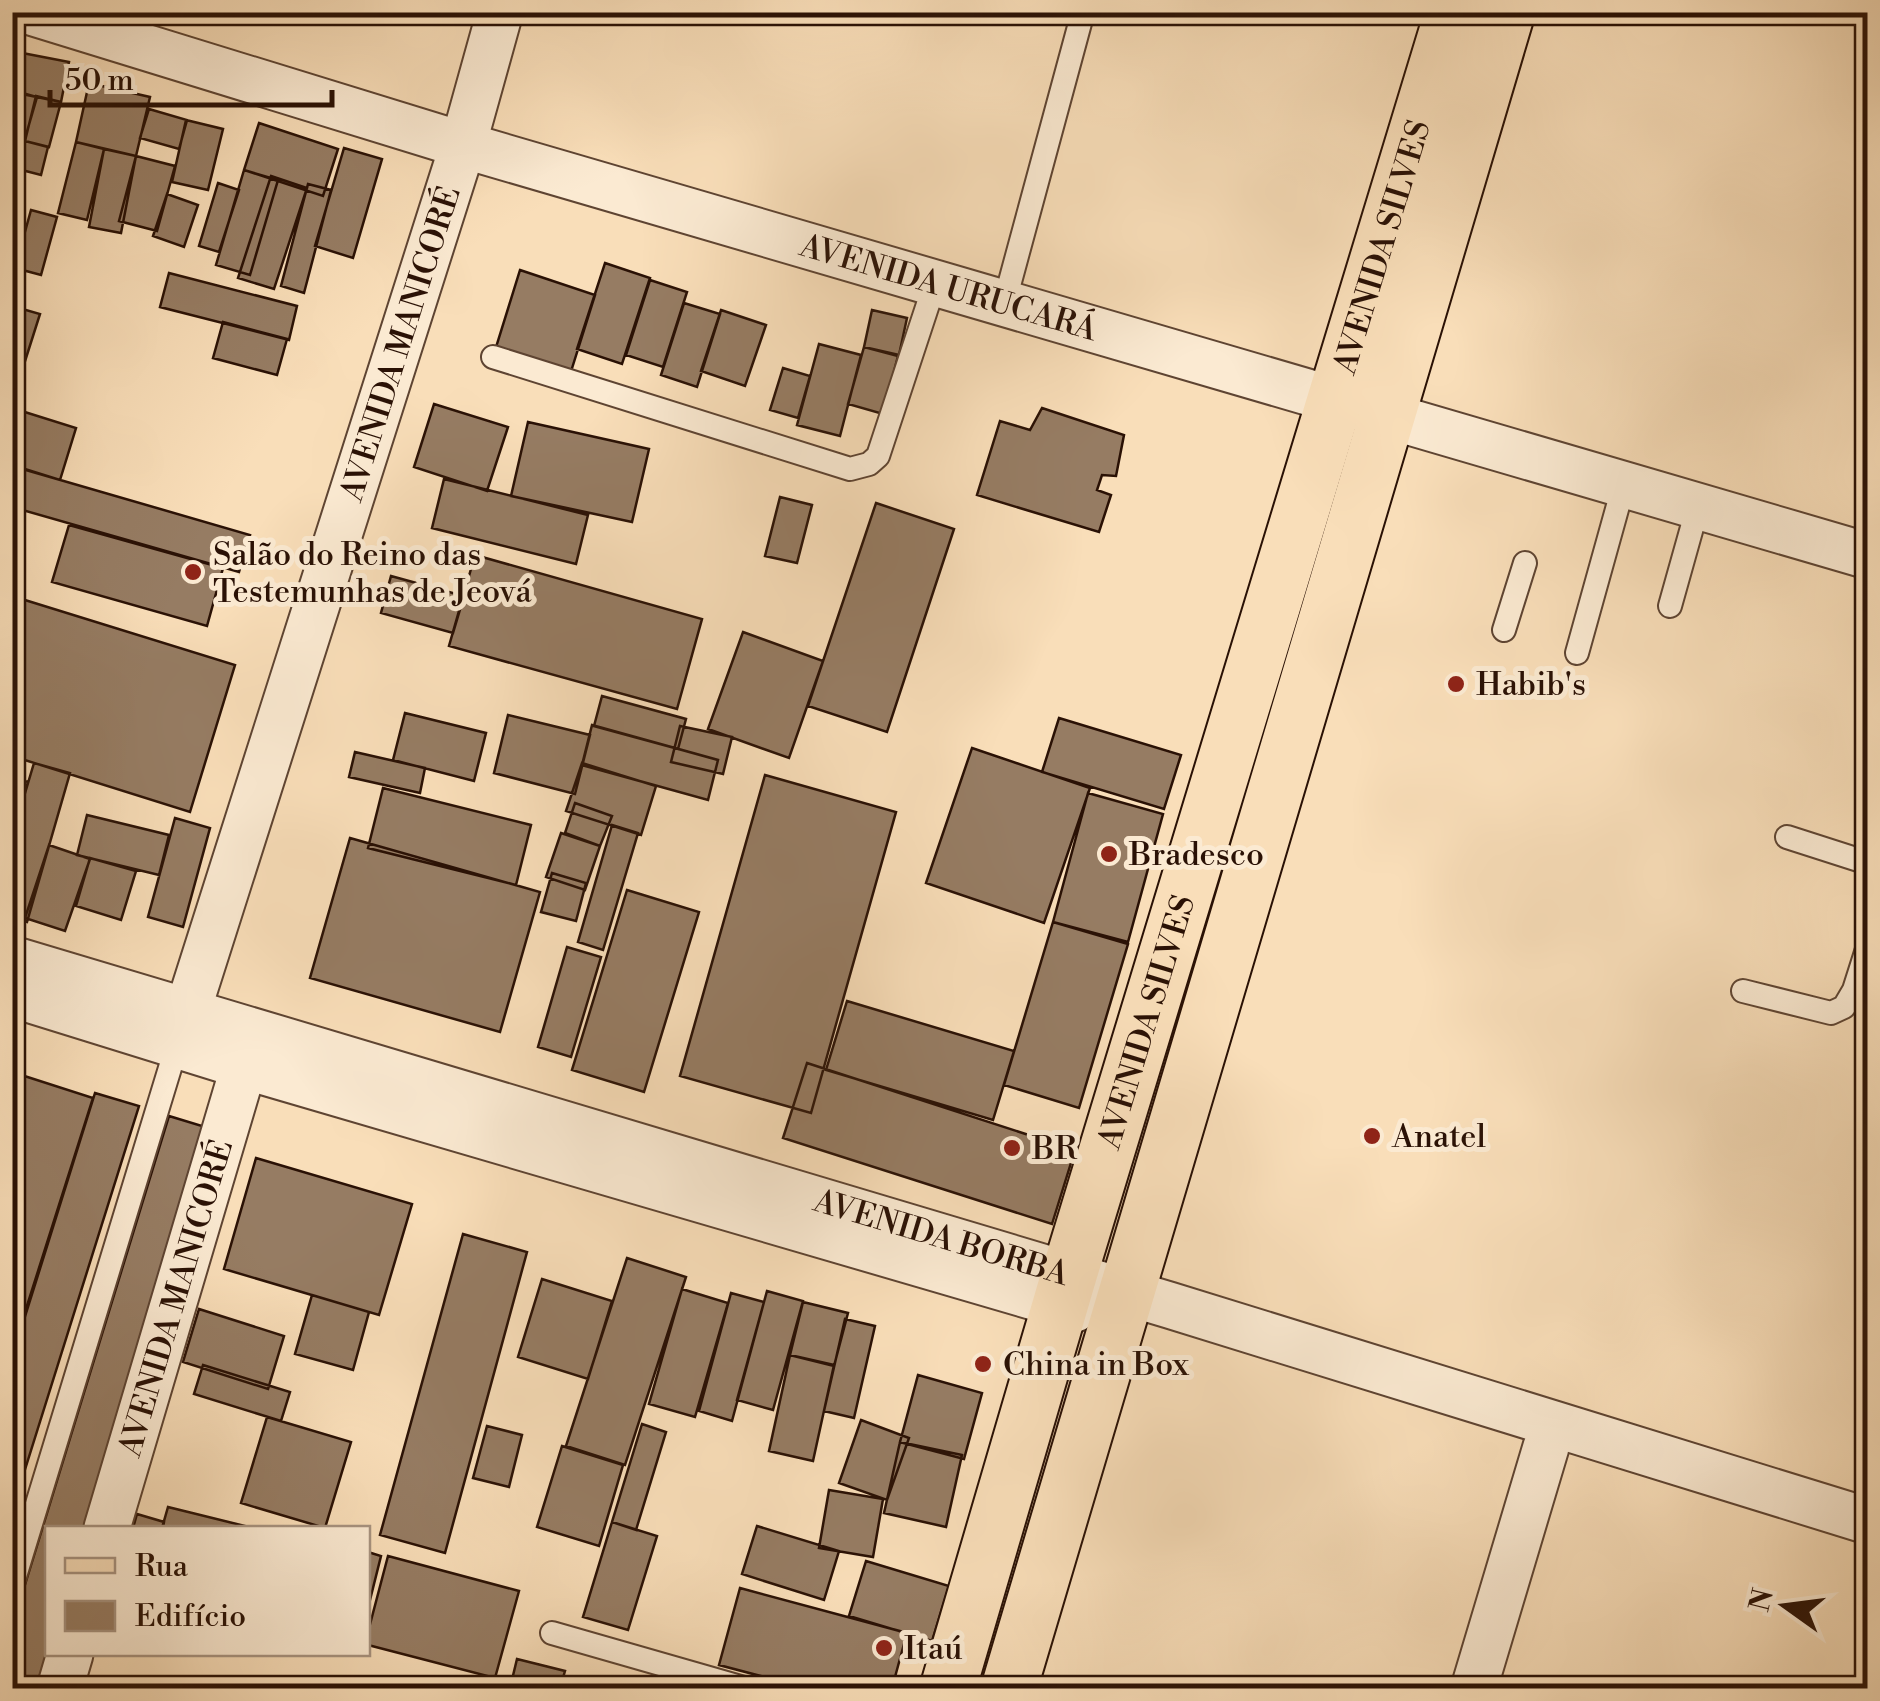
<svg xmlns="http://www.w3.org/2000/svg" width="1880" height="1701" font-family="'Libre Bodoni',serif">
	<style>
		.building { fill: #967c63; stroke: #2a1105; stroke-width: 2.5 }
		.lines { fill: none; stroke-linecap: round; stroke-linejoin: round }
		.lane-casing { stroke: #5e4432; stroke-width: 26 }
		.street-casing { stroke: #5e4432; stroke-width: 49 }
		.primary-casing { stroke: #2a1105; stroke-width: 59 }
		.lane { stroke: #fbead2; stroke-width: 22 }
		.street { stroke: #fbead2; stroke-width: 45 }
		.primary { stroke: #f9deb9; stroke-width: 55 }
		.poi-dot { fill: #8f2418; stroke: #fbead2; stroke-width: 4 }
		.labels { text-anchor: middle; stroke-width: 10; stroke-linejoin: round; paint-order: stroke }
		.street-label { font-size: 32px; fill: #2a1105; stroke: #fbead2 }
		.poi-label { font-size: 32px; fill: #2a1105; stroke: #fbead2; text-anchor: start }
	</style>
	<rect width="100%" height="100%" fill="#f9deb9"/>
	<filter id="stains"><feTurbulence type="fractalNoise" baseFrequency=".002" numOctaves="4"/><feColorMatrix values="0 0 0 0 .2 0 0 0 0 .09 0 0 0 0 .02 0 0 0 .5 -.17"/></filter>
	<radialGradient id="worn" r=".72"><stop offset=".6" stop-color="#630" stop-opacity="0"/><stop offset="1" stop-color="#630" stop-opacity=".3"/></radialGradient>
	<path class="building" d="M12 51 69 62 61 102 12 92Z
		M89 83 150 97 136 156 76 142Z
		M12 90 37 97 12 183Z
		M36 96 61 102 49 147 25 141Z
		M149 109 187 120 179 149 140 138Z
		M186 120 223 129 208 190 172 182Z
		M259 123 338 149 323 196 244 170Z
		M25 141 48 147 41 175 18 169Z
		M76 142 104 149 87 220 58 213Z
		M344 148 382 159 353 258 315 246Z
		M104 149 136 156 121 233 89 227Z
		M136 156 175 166 157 231 119 221Z
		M244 170 278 180 250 275 216 265Z
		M271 176 307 188 274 289 238 278Z
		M218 183 239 190 219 252 199 246Z
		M308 184 331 190 304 293 281 286Z
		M167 194 198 205 184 247 153 236Z
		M31 210 57 217 41 275 15 268Z
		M605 263 650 278 622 364 577 349Z
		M520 270 595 295 568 381 493 357Z
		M169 273 297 306 289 340 160 307Z
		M650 280 687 292 663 367 626 355Z
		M684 303 720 314 697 387 661 375Z
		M12 306 40 314 20 377 12 375Z
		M721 310 766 325 745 386 701 371Z
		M872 310 907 318 899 355 864 347Z
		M223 322 287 339 277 375 213 358Z
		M819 344 861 355 840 436 797 425Z
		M864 347 898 356 883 414 848 404Z
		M783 368 810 376 798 418 770 410Z
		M434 404 508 427 487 491 414 467Z
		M12 408 76 428 60 480 12 465Z
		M1042 408 1124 435 1116 476 1102 475 1097 490 1111 495 1099 532 977 495 1000 421 1030 430Z
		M528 422 649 449 632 522 511 496Z
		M12 466 250 535 239 572 12 507Z
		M444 479 588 515 576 564 432 528Z
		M780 497 812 505 797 563 765 556Z
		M876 503 954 529 887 732 808 706Z
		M69 525 223 568 207 626 52 582Z
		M475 555 702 619 677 709 449 646Z
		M391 576 464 596 453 633 381 613Z
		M12 596 235 665 190 812 12 756Z
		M743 632 823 661 789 758 708 729Z
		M602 696 686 719 678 749 594 726Z
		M405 713 486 733 474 781 393 760Z
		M508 715 590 735 575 794 494 773Z
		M1059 718 1181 755 1164 809 1042 772Z
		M592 725 718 760 708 800 582 765Z
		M680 726 732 737 723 774 671 762Z
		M972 748 1090 788 1044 923 926 883Z
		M355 752 425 768 420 793 349 777Z
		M34 763 70 773 27 922 12 918V837Z
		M582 763 656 786 641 835 566 811Z
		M765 775 896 812 811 1113 680 1076Z
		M12 777 28 782 12 834Z
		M383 788 531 825 516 885 368 848Z
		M1088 793 1163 814 1128 942 1053 922Z
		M575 803 612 816 600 846 565 833Z
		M87 815 169 835 159 875 77 855Z
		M175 818 210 828 183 927 148 917Z
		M612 825 638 833 603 950 578 942Z
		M561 833 600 846 585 890 546 877Z
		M350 838 540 892 500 1032 310 978Z
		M49 845 90 859 65 931 25 918Z
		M90 858 136 871 121 920 76 906Z
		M552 873 586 883 576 921 541 912Z
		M627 890 699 912 644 1092 572 1070Z
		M1053 922 1128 944 1079 1108 1004 1085Z
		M567 947 601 957 571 1057 538 1047Z
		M847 1001 1014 1051 993 1120 826 1070Z
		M807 1063 1075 1150 1052 1224 783 1138Z
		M12 1072 93 1098 12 1353Z
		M95 1093 139 1106 12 1511V1358Z
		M169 1116 212 1129 90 1528H48V1654L41 1688H12V1627Z
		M256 1158 412 1204 379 1315 224 1269Z
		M463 1234 527 1252 445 1553 380 1535Z
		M627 1258 686 1277 625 1465 566 1446Z
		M542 1279 612 1301 588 1379 518 1357Z
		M682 1289 728 1303 695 1417 649 1404Z
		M767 1291 803 1301 773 1410 737 1400Z
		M731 1293 764 1302 732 1421 699 1411Z
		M312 1295 369 1312 353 1370 295 1354Z
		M803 1302 848 1313 834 1366 790 1355Z
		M199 1309 284 1336 268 1389 183 1362Z
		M845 1319 875 1326 854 1418 824 1411Z
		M790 1355 834 1365 813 1461 769 1451Z
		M203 1365 290 1392 281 1421 194 1394Z
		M918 1375 982 1393 964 1459 900 1442Z
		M267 1417 351 1442 325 1528 241 1503Z
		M861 1420 909 1438 887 1500 839 1483Z
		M642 1424 666 1432 636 1530 612 1522Z
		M487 1426 522 1435 509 1487 473 1478Z
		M900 1442 962 1455 946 1527 884 1513Z
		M562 1446 623 1465 599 1546 537 1527Z
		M829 1490 883 1499 873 1557 819 1548Z
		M168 1507 253 1528H162Z
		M137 1514 164 1522 163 1528H133Z
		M612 1522 657 1536 628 1630 583 1617Z
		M757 1526 839 1551 824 1600 742 1574Z
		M368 1552 381 1556 368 1608Z
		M388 1556 519 1591 495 1678 368 1645V1632Z
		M866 1561 949 1586 932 1641 849 1616Z
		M740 1588 907 1633 892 1688H806L719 1665Z
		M517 1659 565 1671 560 1688H510Z"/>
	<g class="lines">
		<defs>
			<path id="lane" d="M1004 304 1083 12
				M493 357 850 469 869 464 878 456 935 283
				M1670 606 1698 506
				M1504 630 1525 563
				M1577 653 1624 484
				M1787 837 1868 863
				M1743 991 1831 1013 1844 1007 1854 990 1868 946
				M12 1586 177 1045
				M552 1633 744 1688"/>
			<g id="street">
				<path id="s1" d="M31 12 463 145 1868 556"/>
				<path id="s2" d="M12 959 1169 1305 1868 1521"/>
				<path d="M12 994 244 1066 1075 1309"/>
				<path id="s3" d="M178 1041 463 145 500 12"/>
				<path id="s4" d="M107 1528 244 1066"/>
				<path d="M60 1688 70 1654"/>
				<path d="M1474 1688 1546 1447"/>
			</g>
			<g id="primary">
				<path id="s5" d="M948 1688 1069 1275 1453 12"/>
				<path d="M1009 1688 1507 12"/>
			</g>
		</defs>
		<use href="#lane" class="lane-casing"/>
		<use href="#street" class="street-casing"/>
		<use href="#primary" class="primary-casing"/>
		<use href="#lane" class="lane"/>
		<use href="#street" class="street"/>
		<use href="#primary" class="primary"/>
	</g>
	<g class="poi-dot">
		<circle cx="193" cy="572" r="10"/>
		<circle cx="1456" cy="684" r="10"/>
		<circle cx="1109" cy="854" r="10"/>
		<circle cx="1372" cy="1136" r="10"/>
		<circle cx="1012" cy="1148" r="10"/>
		<circle cx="983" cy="1364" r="10"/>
		<circle cx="884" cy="1648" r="10"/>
	</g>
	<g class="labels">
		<g class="street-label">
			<text dy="11" stroke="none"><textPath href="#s5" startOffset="1505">AVENIDA SILVES</textPath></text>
			<text dy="11" stroke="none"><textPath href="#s1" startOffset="958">AVENIDA URUCARÁ</textPath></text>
			<text dy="11" stroke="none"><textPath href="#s3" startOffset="732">AVENIDA MANICORÉ</textPath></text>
			<text dy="11" stroke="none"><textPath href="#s5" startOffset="695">AVENIDA SILVES</textPath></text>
			<text dy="11" stroke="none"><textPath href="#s2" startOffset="970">AVENIDA BORBA</textPath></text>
			<text dy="11" stroke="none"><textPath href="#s4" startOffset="240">AVENIDA MANICORÉ</textPath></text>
		</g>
		<g class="poi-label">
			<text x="213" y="565">Salão do Reino das<tspan x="213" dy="37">Testemunhas de Jeová</tspan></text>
			<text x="1476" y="695">Habib's</text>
			<text x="1129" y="865">Bradesco</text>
			<text x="1392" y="1147">Anatel</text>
			<text x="1032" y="1159">BR</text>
			<text x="1003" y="1375">China in Box</text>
			<text x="904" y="1659">Itaú</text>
		</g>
	</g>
	<rect width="1880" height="1701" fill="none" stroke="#f9deb9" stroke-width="50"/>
	<rect x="15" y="15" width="1850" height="1671" fill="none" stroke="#2a1105" stroke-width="5"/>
	<rect x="25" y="25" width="1830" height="1651" fill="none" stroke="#2a1105" stroke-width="2.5"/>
	<rect x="45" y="1526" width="325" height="130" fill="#fbead2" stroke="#a79380" stroke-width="2.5"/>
	<rect x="65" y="1558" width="50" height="15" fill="#f9deb9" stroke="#a79380" stroke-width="2.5"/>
	<text x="135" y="1576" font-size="30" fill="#2a1105">Rua</text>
	<rect x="65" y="1601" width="50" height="30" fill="#967c63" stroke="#a79380" stroke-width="2.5"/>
	<text x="135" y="1626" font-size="30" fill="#2a1105">Edifício</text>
	<g transform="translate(1785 1606) rotate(284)" stroke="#fbead2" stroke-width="8" paint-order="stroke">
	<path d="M0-8L18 38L0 25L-18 38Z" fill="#2a1105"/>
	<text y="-15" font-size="28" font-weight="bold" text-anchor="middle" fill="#2a1105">N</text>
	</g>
	<path d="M50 90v15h282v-15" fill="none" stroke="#2a1105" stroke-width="5"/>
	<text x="65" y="90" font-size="30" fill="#2a1105" stroke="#fbead2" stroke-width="8" paint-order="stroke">50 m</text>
	<rect width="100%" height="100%" filter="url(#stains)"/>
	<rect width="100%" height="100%" fill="url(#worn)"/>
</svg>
